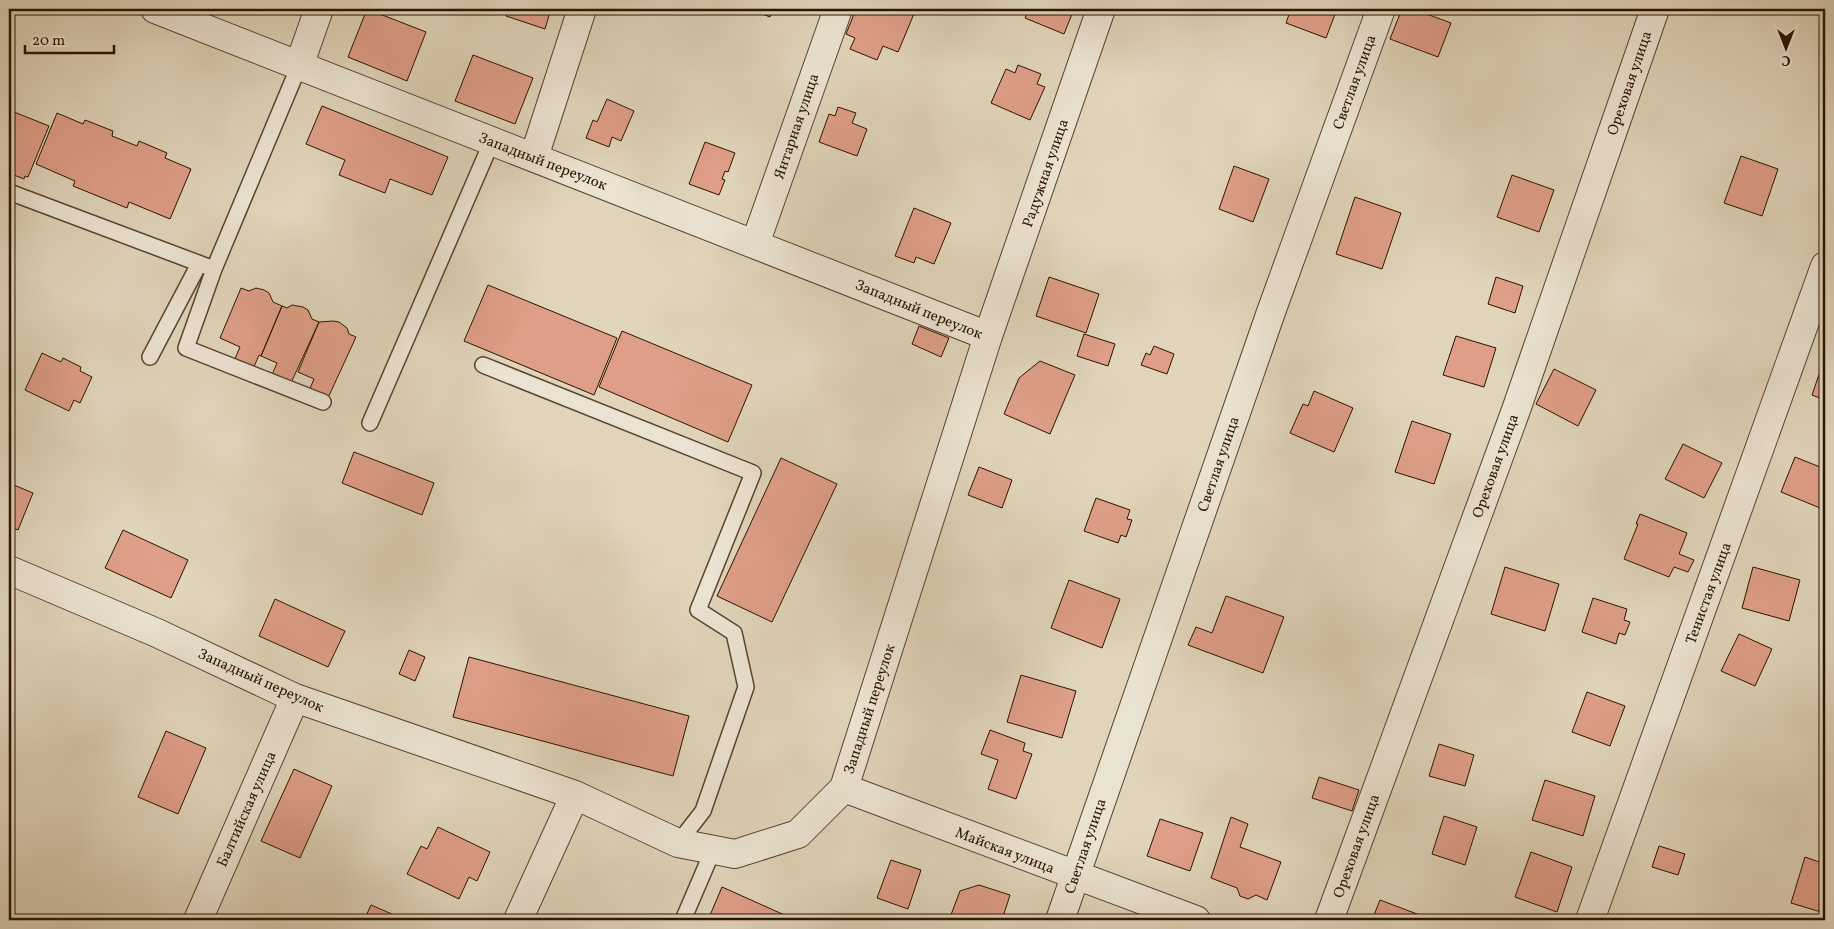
<svg xmlns="http://www.w3.org/2000/svg" width="1834" height="929" font-family="Vollkorn,serif">
	<style>
		.building { fill: #de9e87; stroke: #2c1300 }
		.lines { fill: none; stroke-linecap: round; stroke-linejoin: round }
		.lane-casing { stroke: #59432e; stroke-width: 18 }
		.street-casing { stroke: #59432e; stroke-width: 30 }
		.lane { stroke: #ebe3d2; stroke-width: 15 }
		.street { stroke: #ebe3d2; stroke-width: 28 }
		.labels { text-anchor: middle; stroke-width: 4; stroke-linejoin: round; paint-order: stroke }
		.street-label { font-size: 15px; fill: #2c1300; stroke: #ebe3d2 }
	</style>
	<rect width="100%" height="100%" fill="#e0d4ba"/>
	<filter id="stains"><feTurbulence type="fractalNoise" baseFrequency=".004" numOctaves="4"/><feColorMatrix values="0 0 0 0 .2 0 0 0 0 .09 0 0 0 0 .02 0 0 0 .5 -.17"/></filter>
	<radialGradient id="worn" r=".72"><stop offset=".6" stop-color="#630" stop-opacity="0"/><stop offset="1" stop-color="#630" stop-opacity=".3"/></radialGradient>
	<path class="building" d="M367 9 426 32 407 81 348 57Z
		M508 9H551L545 29 506 16Z
		M750 9H773L770 17Z
		M856 9H916L898 52 883 46 877 60 850 49 855 38 846 34Z
		M1029 9H1074L1064 34 1025 18Z
		M1291 9H1337L1326 38 1286 23Z
		M1402 9H1413L1451 23 1438 57 1390 39Z
		M473 55 533 78 515 124 455 101Z
		M1018 65 1041 74 1037 84 1045 87 1030 120 991 103 1006 69 1015 73Z
		M607 99 634 111 621 141 612 137 609 147 586 138 593 120 597 122Z
		M322 106 448 157 432 195 390 179 385 193 339 175 345 160 306 144Z
		M838 107 856 113 852 123 867 129 857 156 819 142 829 114 835 116Z
		M9 110 49 126 28 177 25 176 24 179 9 173Z
		M57 113 83 124 85 120 113 131 112 136 137 146 139 141 167 153 165 158 191 169 170 219 129 202 127 208 73 186 75 181 36 164Z
		M705 142 735 153 728 172 725 171 722 179 725 180 719 195 689 184Z
		M1741 156 1778 169 1762 216 1724 203Z
		M1234 166 1269 179 1253 222 1219 209Z
		M1512 175 1554 190 1539 232 1497 217Z
		M1355 197 1401 213 1382 269 1336 254Z
		M914 208 951 223 934 264 916 257 914 263 895 256Z
		M1049 277 1099 294 1086 333 1036 316Z
		M1496 277 1523 286 1515 313 1488 304Z
		M488 285 617 338 594 395 464 341Z
		M241 288 249 291 256 288 264 290 269 293 273 302 282 306 261 356 259 355 253 369 234 361 240 347 220 338Z
		M292 305 303 307 308 310 312 319 319 322 290 385 271 377 277 363 261 356 282 306 287 308Z
		M333 321 339 322 347 328 349 334 356 337 327 400 308 393 314 379 298 372 319 322Z
		M919 326 949 338 941 357 912 344Z
		M622 331 752 385 728 442 599 387Z
		M1084 334 1115 344 1108 366 1077 356Z
		M1456 336 1496 348 1484 387 1443 375Z
		M1154 346 1174 354 1167 374 1141 365 1146 353 1150 355Z
		M42 353 61 362 63 358 81 367 80 371 92 377 80 403 74 400 69 411 25 390Z
		M1825 357V400L1812 395Z
		M1040 361 1075 375 1050 434 1004 414 1019 378Z
		M1554 369 1596 390 1578 426 1536 404Z
		M1314 391 1353 408 1334 452 1290 433 1303 404 1308 406Z
		M1412 421 1451 434 1434 484 1395 472Z
		M1683 444 1722 463 1704 498 1665 479Z
		M354 452 434 483 422 515 342 483Z
		M1795 457 1825 469V510L1781 492Z
		M781 458 837 484 772 622 717 596Z
		M979 467 1012 480 1002 508 968 495Z
		M9 483 33 493 18 530 9 526Z
		M1096 498 1130 510 1127 519 1132 520 1126 537 1121 535 1118 543 1084 531Z
		M1640 514 1687 533 1679 554 1694 560 1688 572 1674 567 1669 577 1624 559 1638 524H1636Z
		M123 530 188 560 171 598 105 568Z
		M1505 567 1559 584 1545 631 1491 614Z
		M1753 567 1800 580 1789 621 1742 608Z
		M1069 580 1120 599 1102 648 1051 628Z
		M1226 596 1284 617 1263 673 1188 645 1196 627 1212 633Z
		M1593 598 1627 609 1624 620 1630 622 1625 635 1619 633 1616 644 1582 632Z
		M275 599 345 631 328 667 259 636Z
		M1739 634 1772 649 1755 686 1721 671Z
		M409 650 425 657 415 681 399 674Z
		M469 657 689 716 673 776 453 717Z
		M1021 675 1076 691 1062 738 1007 722Z
		M1587 692 1625 706 1610 746 1572 732Z
		M990 730 1025 743 1023 751 1032 754 1016 799 988 789 998 760 981 754Z
		M166 731 206 748 178 814 138 797Z
		M1439 744 1474 755 1465 786 1429 776Z
		M294 769 332 786 300 858 261 841Z
		M1319 777 1359 790 1352 811 1312 798Z
		M1545 780 1595 796 1583 836 1532 820Z
		M1444 816 1477 827 1465 865 1432 854Z
		M1231 817 1248 824 1240 847 1281 862 1267 900 1256 895 1248 899 1240 896 1237 888 1211 878Z
		M1160 819 1203 833 1190 871 1147 856Z
		M438 827 490 852 477 881 469 877 459 899 407 874 421 846 427 849Z
		M1659 846 1685 854 1678 875 1652 867Z
		M1531 852 1572 867 1557 912 1515 897Z
		M1805 857 1825 864V897L1821 912 1791 903Z
		M891 860 921 870 908 909 877 898Z
		M979 885 1010 895 1002 920H949L960 891Z
		M722 887 789 917 788 920H708Z
		M1380 900 1433 920H1372Z
		M371 905 406 920H364Z"/>
	<g class="lines">
		<defs>
			<path id="lane" d="M299 66 214 269 186 348 323 402
				M9 192 214 269
				M150 357 199 264
				M483 365 753 473 698 610 734 633 746 687 703 811 678 843
				M370 423 492 141
				M683 920 713 850"/>
			<path id="street" d="M299 66 319 9
				M534 157 582 9
				M755 244 838 9
				M988 336 1101 9
				M9 570 157 633 295 698 575 795 678 843 735 854 798 834 844 788 988 336 155 9
				M844 788 1196 920
				M198 920 295 698
				M518 920 575 795
				M1060 920 1271 312 1381 9
				M1329 920 1516 410 1655 9
				M1590 920 1825 266"/>
		</defs>
		<use href="#lane" class="lane-casing"/>
		<use href="#street" class="street-casing"/>
		<use href="#lane" class="lane"/>
		<use href="#street" class="street"/>
	</g>
	<g class="labels">
		<g class="street-label">
			<text transform="translate(1354 82) rotate(-70)" y="5">Светлая улица</text>
			<text transform="translate(1629 83) rotate(-71)" y="5">Ореховая улица</text>
			<text transform="translate(796 126) rotate(-71)" y="5">Янтарная улица</text>
			<text transform="translate(543 161) rotate(21)" y="5">Западный переулок</text>
			<text transform="translate(1045 173) rotate(-71)" y="5">Радужная улица</text>
			<text transform="translate(919 309) rotate(22)" y="5">Западный переулок</text>
			<text transform="translate(1218 464) rotate(-71)" y="5">Светлая улица</text>
			<text transform="translate(1495 466) rotate(-70)" y="5">Ореховая улица</text>
			<text transform="translate(1708 593) rotate(-70)" y="5">Тенистая улица</text>
			<text transform="translate(261 680) rotate(24)" y="5">Западный переулок</text>
			<text transform="translate(869 709) rotate(-72)" y="5">Западный переулок</text>
			<text transform="translate(246 809) rotate(-66)" y="5">Балтийская улица</text>
			<text transform="translate(1085 846) rotate(-71)" y="5">Светлая улица</text>
			<text transform="translate(1356 846) rotate(-70)" y="5">Ореховая улица</text>
			<text transform="translate(1005 850) rotate(21)" y="5">Майская улица</text>
		</g>
	</g>
	<rect width="1834" height="929" fill="none" stroke="#e0d4ba" stroke-width="30"/>
	<rect x="10" y="10" width="1814" height="909" fill="none" stroke="#2c1300" stroke-width="2.5"/>
	<rect x="15" y="15" width="1804" height="899" fill="none" stroke="#2c1300"/>
	<g transform="translate(1786 48) rotate(180)" stroke="#ebe3d2" stroke-width="4" paint-order="stroke">
	<path d="M0-4L9 19L0 12L-9 19Z" fill="#2c1300"/>
	<text y="-8" font-size="14" font-weight="bold" text-anchor="middle" fill="#2c1300">С</text>
	</g>
	<path d="M25 45v8h89v-8" fill="none" stroke="#2c1300" stroke-width="2.5"/>
	<text x="32" y="45" font-size="15" fill="#2c1300" stroke="#ebe3d2" stroke-width="4" paint-order="stroke">20 m</text>
	<rect width="100%" height="100%" filter="url(#stains)"/>
	<rect width="100%" height="100%" fill="url(#worn)"/>
</svg>
